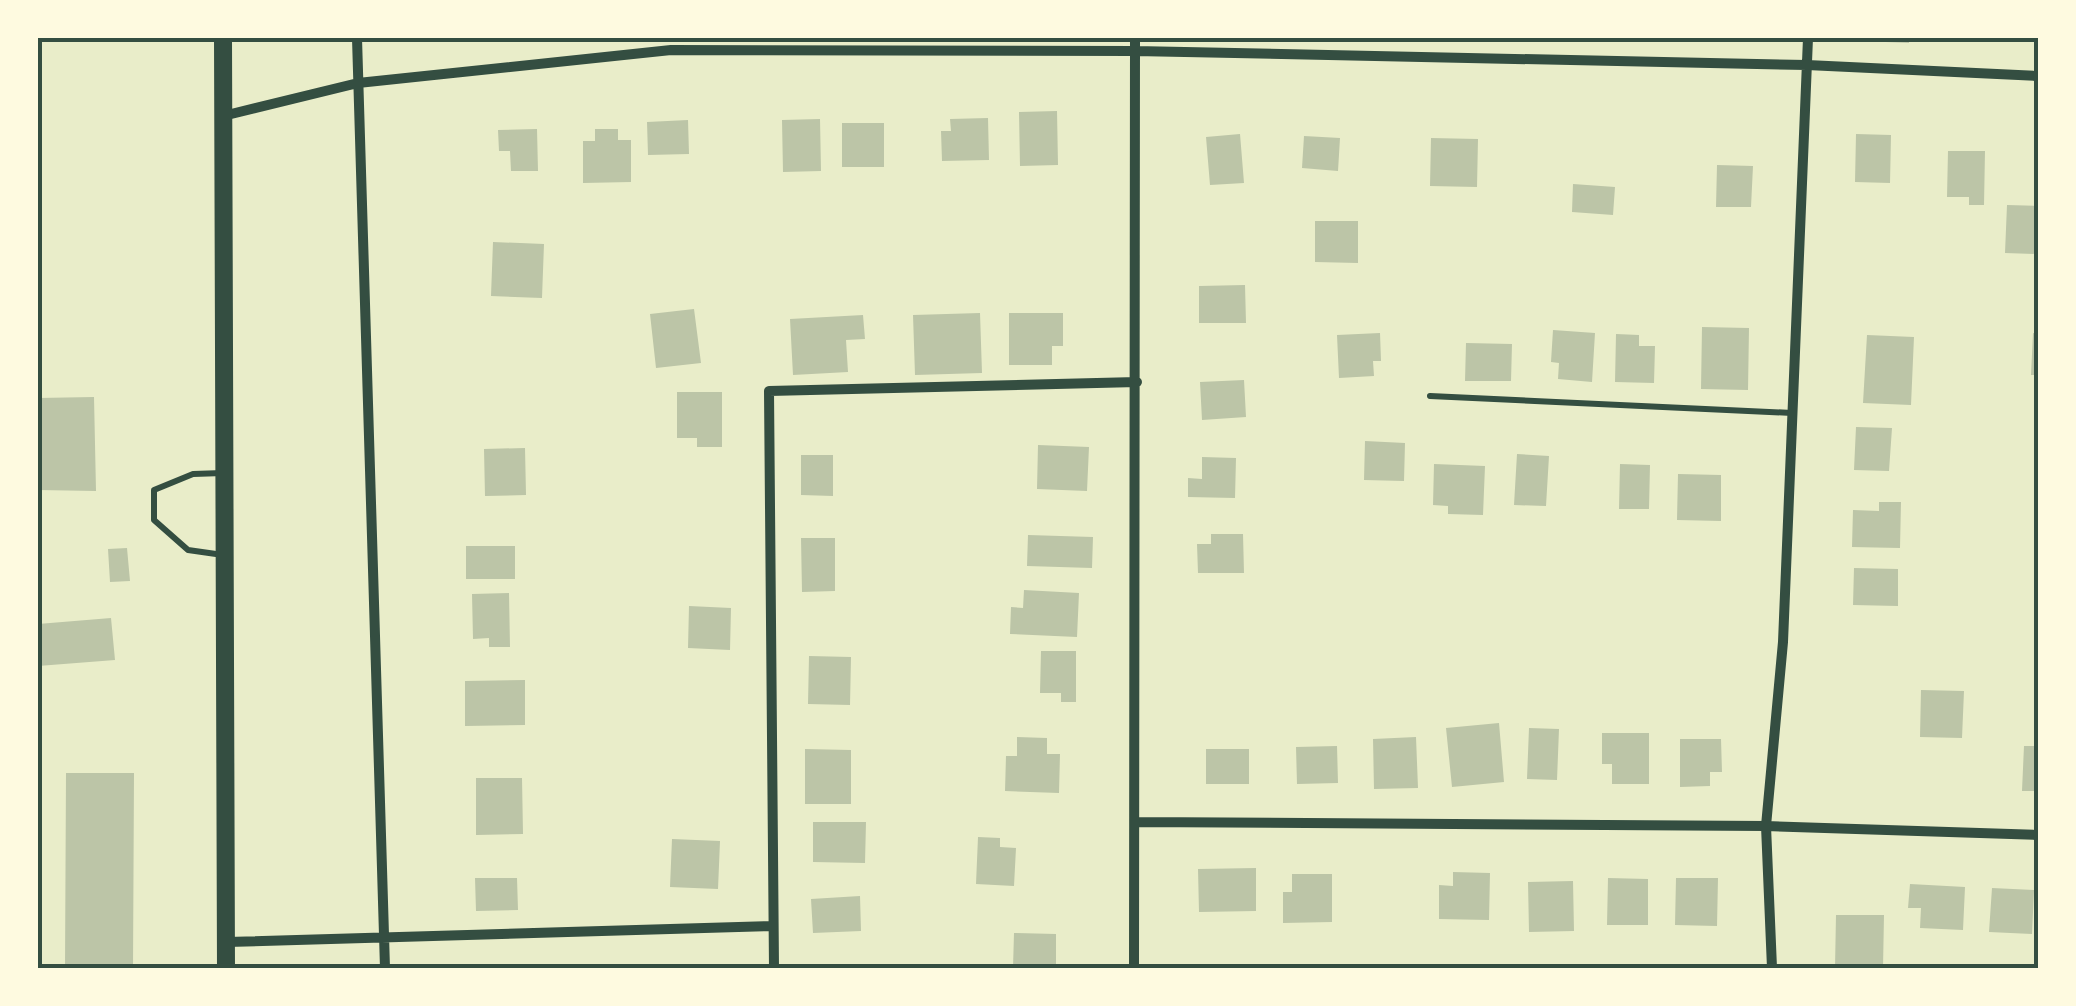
<svg xmlns="http://www.w3.org/2000/svg" width="2076" height="1006" font-family="Barlow,sans-serif">
	<style>
		.building { fill: #bcc5a7 }
		.lines { fill: none; stroke-linecap: round; stroke-linejoin: round }
		.service { stroke: #344e41; stroke-width: 6 }
		.minor { stroke: #344e41; stroke-width: 10 }
		.secondary { stroke: #344e41; stroke-width: 18 }
		.neatline { fill: none; stroke: #344e41; stroke-width: 4 }
	</style>
	<rect width="100%" height="100%" fill="#e9edc9"/>
	<path class="building" d="M1863 38H1909V43L1862 41Z
		M1057 111 1058 165 1020 166 1019 112Z
		M988 118 989 160 942 161 941 131H951L950 119Z
		M820 119 821 171 783 172 782 120Z
		M688 120 689 154 648 155 647 122Z
		M842 123H884V167H842Z
		M537 129 538 171H511L510 151H499L498 130Z
		M595 129H618V140H631V182L583 183V141H595Z
		M1240 134 1244 183 1210 185 1206 137Z
		M1856 134 1891 135 1890 183 1855 182Z
		M1304 136 1340 138 1338 171 1302 168Z
		M1431 138 1478 139 1477 187 1430 186Z
		M1948 151H1985L1984 205H1969V197H1947Z
		M1717 165 1753 166 1751 207H1716Z
		M1573 184 1615 187 1613 215 1572 212Z
		M2007 205 2038 206V254L2005 253Z
		M1315 221H1358V263L1315 262Z
		M493 242 544 244 542 298 491 296Z
		M1245 285 1246 323H1199V286Z
		M694 309 701 363 656 368 650 314Z
		M980 313 982 373 915 375 913 315Z
		M1009 313H1063V346H1052V365H1009Z
		M863 315 865 339 846 340 848 372 793 375 790 319Z
		M1702 327 1749 328 1748 390 1701 389Z
		M1553 330 1595 333 1592 382 1558 379 1559 363 1551 362Z
		M1380 333 1381 361H1373L1374 376 1339 378 1337 335Z
		M2033 333 2038 334V375H2031Z
		M1616 334 1639 335V346H1655L1654 383 1615 382Z
		M1867 335 1914 337 1911 405 1863 403Z
		M1466 343 1512 344 1511 381H1465Z
		M1244 380 1246 417 1202 420 1200 382Z
		M677 392H722V447H697V438H677Z
		M94 397 96 491 38 490V398Z
		M1856 427 1892 428 1889 471 1854 470Z
		M1365 441 1405 443 1404 481 1364 480Z
		M1038 445 1089 447 1087 491 1037 489Z
		M525 448 526 495 485 496 484 449Z
		M1517 454 1549 456 1546 506 1514 505Z
		M801 455H833V496L801 495Z
		M1202 457 1236 458 1235 498 1188 497V478L1202 479Z
		M1434 464 1485 466 1483 515 1448 514V506L1433 505Z
		M1620 464 1650 465 1649 509H1619Z
		M1678 474 1721 475V521L1677 520Z
		M1879 502H1901L1900 548 1852 547 1853 510 1879 511Z
		M1211 534H1243L1244 573H1198L1197 544H1211Z
		M1028 535 1093 537 1092 568 1027 566Z
		M801 538H835V591L802 592Z
		M466 546H515V579H466Z
		M127 548 130 581 110 582 108 549Z
		M1854 568 1898 569V606L1853 605Z
		M1024 590 1079 593 1077 637 1010 634 1011 607 1023 608Z
		M509 593 510 647H489V638L473 639 472 594Z
		M689 606 731 608 730 650 688 648Z
		M111 618 115 660 38 666V624Z
		M1041 651H1076V702H1061V693H1040Z
		M809 656 851 657 850 705 808 704Z
		M525 680V725L465 726V681Z
		M1921 690 1964 691 1962 738 1920 737Z
		M1499 723 1504 782 1452 787 1446 728Z
		M1529 728 1559 729 1557 780 1527 779Z
		M1602 733H1649V784H1612V764H1602Z
		M1017 737 1047 738V754H1060L1059 793 1005 791 1006 756H1017Z
		M1416 737 1418 788 1374 789 1373 739Z
		M1680 739H1721L1722 772H1710V786L1680 787Z
		M1337 746 1338 783 1297 784 1296 747Z
		M2024 746H2038V791H2022Z
		M805 749 851 750V804H805Z
		M1206 749H1249V784H1206Z
		M66 773H134L133 968H65Z
		M476 778H522L523 834 476 835Z
		M813 822H866L865 863 813 862Z
		M978 837 1000 838V847L1016 848 1014 886 976 884Z
		M672 839 720 841 718 889 670 887Z
		M1256 868V911L1199 912 1198 869Z
		M1453 872 1490 873 1489 920 1439 919V885L1453 886Z
		M1292 874H1332V922L1283 923V892H1292Z
		M475 878H517L518 910 476 911Z
		M1608 878 1648 879V925H1607Z
		M1676 878H1718L1717 926 1675 925Z
		M1573 881 1574 931 1529 932 1528 882Z
		M1910 884 1965 887 1963 930 1920 928 1921 908H1908Z
		M1992 888 2034 890 2032 934 1989 932Z
		M860 896 861 931 813 933 811 899Z
		M1836 915H1884L1883 968H1835Z
		M1014 933 1056 934V968H1013Z"/>
	<g class="lines">
		<path class="service" d="M1430 396 1792 413
			M223 555 188 550 154 520V490L193 474 223 473"/>
		<path class="minor" d="M357 38 385 968
			M223 116 358 83 671 50 1135 51 1807 65 2038 76
			M1135 822 1766 826 2038 835
			M227 942 773 926
			M774 968 769 391 1137 382
			M1134 968 1135 38
			M1772 968 1766 826 1783 642 1808 38"/>
		<path class="secondary" d="M223 38 226 968"/>
	</g>
	<rect width="2076" height="1006" fill="none" stroke="#fefae0" stroke-width="80"/>
	<rect x="40" y="40" width="1996" height="926" class="neatline"/>
</svg>
